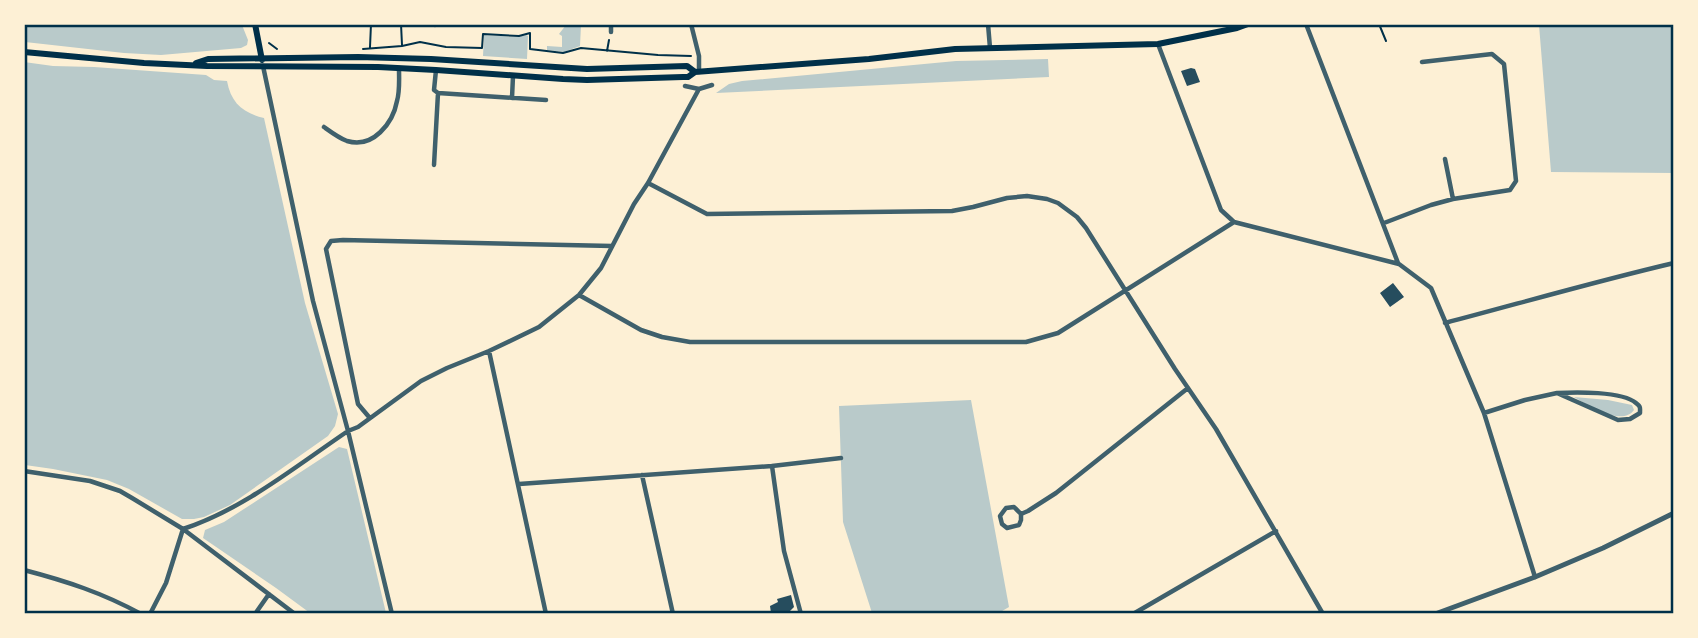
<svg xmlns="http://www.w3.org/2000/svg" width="1698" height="638" font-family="'Archivo Narrow',sans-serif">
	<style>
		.green { fill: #b9caca }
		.building { fill: #264d5e }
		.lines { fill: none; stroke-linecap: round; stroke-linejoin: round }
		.path { stroke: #003049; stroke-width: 2 }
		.minor { stroke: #3f606c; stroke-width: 4.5 }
		.tertiary { stroke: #3f606c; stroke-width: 5 }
		.primary { stroke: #003049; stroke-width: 6 }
		.neatline { fill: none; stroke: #003049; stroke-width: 2.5 }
	</style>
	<rect width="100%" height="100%" fill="#fdf0d5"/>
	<path class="green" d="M24 25H242L248 40 247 45 241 48 161 55 124 53 25 42Z
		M566 25H581L580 46 564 52 547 50V46L562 47V36L559 34Z
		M1539 25H1673V173L1551 172Z
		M484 35 518 37 526 35 528 36 527 59 483 56Z
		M1048 59 1049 77 716 93 729 84 742 81 956 61Z
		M24 62 53 66 94 67 206 75 214 80 227 81C231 103 243 113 264 118L305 303 338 414 335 426 328 436 230 505 204 517 194 519H182L129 489 107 480 53 469 25 465Z
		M1574 397 1608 400 1632 405 1634 410C1622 427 1587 405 1574 397Z
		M971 400 1009 607 997 614 872 613 843 522 839 406Z
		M339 447 347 449 386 613H310L276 588 203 538 205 530 224 522Z"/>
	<path class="building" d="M1191 68 1195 69 1200 82 1187 86 1181 71Z
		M1393 283 1404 297 1390 307 1380 293Z
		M791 595 794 607 790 611V613H771L770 606 778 602 777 599Z"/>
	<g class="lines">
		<path class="path" d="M401 24 402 45
			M1379 24 1386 41
			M269 43 277 49
			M370 47 371 24
			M363 49 402 46 420 42 446 47 482 48 483 34 519 36 530 33V49L563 53 581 48 658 55 691 56
			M607 51 609 40"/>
		<path class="minor" d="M691 24 699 56V72
			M988 24 990 48
			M1306 24 1398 263
			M435 25V24
			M611 32V24
			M1158 44 1221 210 1234 222 1399 264 1431 288 1484 413 1535 577
			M263 66 313 301 348 431 392 614
			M685 86 699 89 712 85
			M438 93 546 100
			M512 98 513 76
			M324 127C331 132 339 138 347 141 373 149 393 123 397 101 400 91 399 79 399 68
			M1445 159 1453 199
			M434 165 438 93 434 90 436 70
			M648 183 707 214 952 211 973 207 1007 198 1027 196 1047 199 1058 203 1077 217 1086 228 1175 369 1216 429 1323 614
			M1384 223 1431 205 1453 199 1510 190 1516 181 1504 64 1492 54 1422 62
			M579 295 641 330 662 337 690 342H1026L1058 333 1234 222
			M1445 323C1521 303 1597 281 1674 263
			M489 351 546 614
			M1484 413 1525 400 1557 393 1618 420 1630 419 1640 413C1640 407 1641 407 1636 403 1622 391 1575 392 1557 393
			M369 417 358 404 326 249 331 241 343 240 612 246
			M772 466 784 551 801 614
			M24 471 90 481 120 491 132 498 183 529 295 614
			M642 475 673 614
			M519 484 772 466 841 458
			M1021 514 1014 507 1006 508 1000 516 1002 524 1007 528 1019 525 1021 520V514L1028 511 1056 493 1188 388
			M183 529C244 509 296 466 348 431L358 427 421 381 447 368 489 351 539 327 579 295 601 268 634 204 648 183 699 89
			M24 570C66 581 103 593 141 614
			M150 614 166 583 183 529
			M255 614 269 594
			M1133 614 1276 531"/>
		<path class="tertiary" d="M1435 614 1535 577 1603 548 1674 513"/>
		<path class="primary" d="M255 24 262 60
			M24 52 144 63 207 66 378 67 436 70 563 79 587 80 683 77H688L695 72 869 59 955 49 1158 44 1237 28 1248 24
			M196 63 208 59 358 57 431 59 587 69 687 66 695 72"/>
	</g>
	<rect width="1698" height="638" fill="none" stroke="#fdf0d5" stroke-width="52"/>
	<rect x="26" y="26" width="1646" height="586" class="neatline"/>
</svg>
